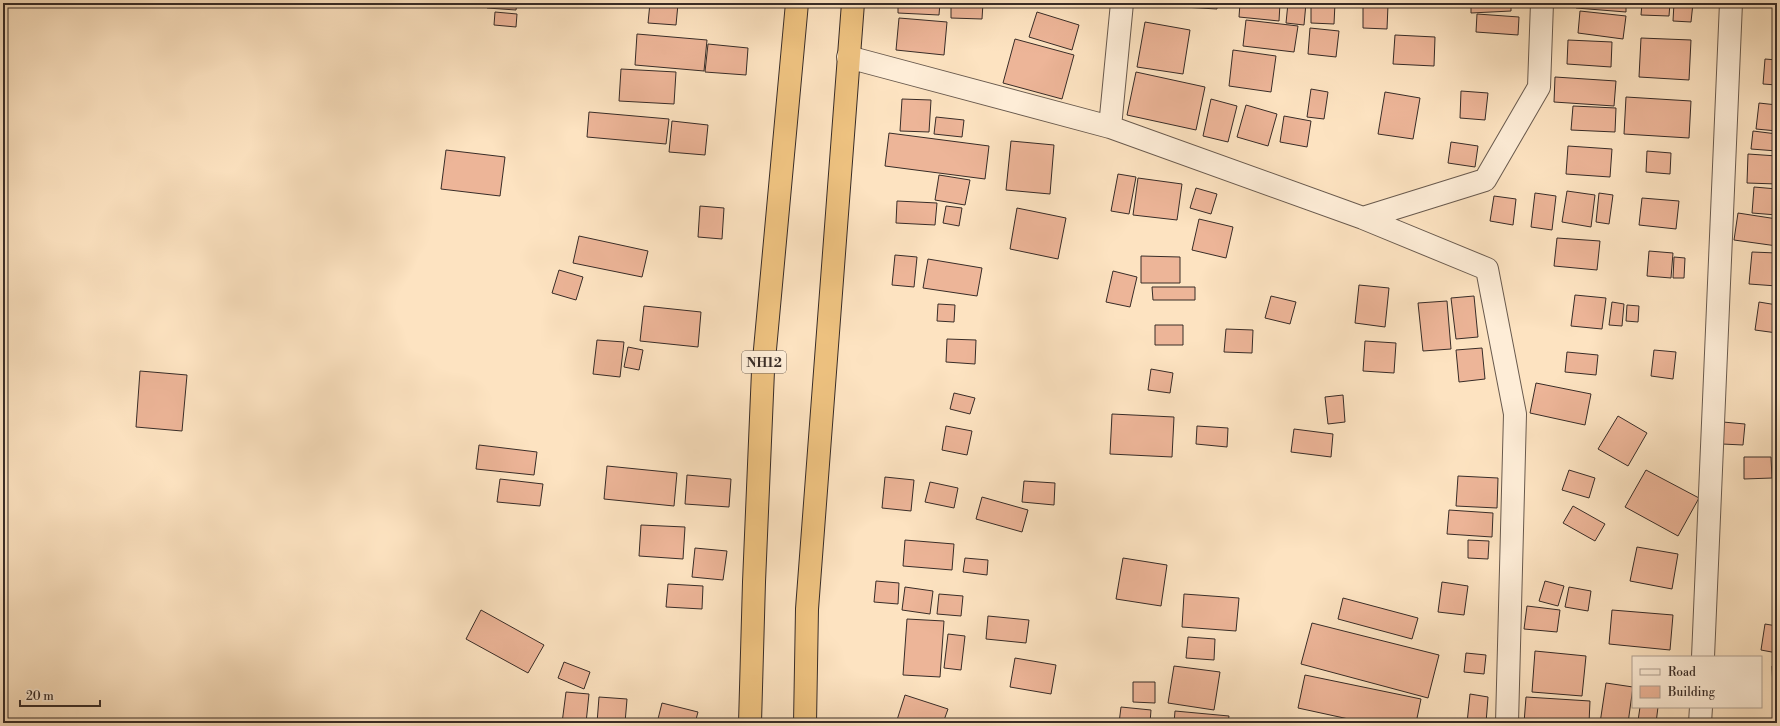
<svg xmlns="http://www.w3.org/2000/svg" width="1780" height="726" font-family="'Libre Bodoni',serif">
	<style>
		.building { fill: #edb598; stroke: #382c27 }
		.lines { fill: none; stroke-linecap: round; stroke-linejoin: round }
		.minor-casing { stroke: #695a4e; stroke-width: 24 }
		.highway-casing { stroke: #382c27; stroke-width: 24 }
		.minor { stroke: #feedd7; stroke-width: 22 }
		.highway { stroke: #eec280; stroke-width: 22 }
		.labels { text-anchor: middle; stroke-width: 3; stroke-linejoin: round; paint-order: stroke }
		.shield { fill: #feedd7; stroke: #73665c; stroke-width: 1 }
		.shield-label { font-size: 13px; font-weight: bold; fill: #382c27 }
	</style>
	<rect width="100%" height="100%" fill="#fde3c1"/>
	<filter id="stains"><feTurbulence type="fractalNoise" baseFrequency=".005" numOctaves="4"/><feColorMatrix values="0 0 0 0 .2 0 0 0 0 .09 0 0 0 0 .02 0 0 0 .5 -.17"/></filter>
	<radialGradient id="worn" r=".72"><stop offset=".6" stop-color="#630" stop-opacity="0"/><stop offset="1" stop-color="#630" stop-opacity=".3"/></radialGradient>
	<path class="building" d="M487 3H517L516 10 487 8Z
		M650 3 678 4 676 25 648 23Z
		M898 3H940L939 15 898 13Z
		M951 3H983L982 19 951 18Z
		M1184 3H1217V9L1183 7Z
		M1240 3H1280L1279 21 1239 17Z
		M1288 3H1306L1304 25 1286 23Z
		M1311 3H1335L1334 24 1311 23Z
		M1471 3H1511V11L1471 13Z
		M1576 3H1626V12L1576 8Z
		M1642 3H1670L1669 16 1641 15Z
		M1674 3H1693L1691 22 1673 21Z
		M1363 4 1388 5 1387 29 1363 28Z
		M1580 11 1626 16 1623 39 1578 33Z
		M495 12 517 14 516 27 494 25Z
		M1037 12 1079 25 1072 50 1029 37Z
		M1477 14 1519 17 1518 35 1476 32Z
		M899 18 947 22 944 55 896 50Z
		M1246 20 1298 26 1294 52 1243 46Z
		M1145 22 1190 30 1183 74 1137 67Z
		M1310 28 1339 31 1336 57 1308 54Z
		M1775 30H1777V53H1774Z
		M637 34 707 40 704 71 635 65Z
		M1395 35 1435 37 1434 66 1393 64Z
		M1641 38 1691 40 1689 80 1639 77Z
		M1015 39 1074 55 1062 99 1003 83Z
		M1568 40 1612 42 1611 67 1567 64Z
		M708 44 748 48 746 75 705 72Z
		M1233 50 1276 56 1271 92 1229 86Z
		M1765 59 1777 60V85L1763 84Z
		M621 69 676 72 674 104 619 101Z
		M1136 72 1205 87 1196 130 1127 115Z
		M1555 77 1616 81 1614 106 1554 102Z
		M1311 89 1328 92 1324 119 1307 117Z
		M1461 91 1488 93 1485 120 1460 118Z
		M1385 92 1420 98 1413 139 1378 134Z
		M1626 97 1691 101 1689 138 1624 134Z
		M902 99 931 100 929 132 900 131Z
		M1211 99 1237 106 1228 142 1203 136Z
		M1759 103 1777 105V131L1756 129Z
		M1246 105 1277 114 1268 146 1237 137Z
		M1573 106 1616 108 1615 132 1571 130Z
		M589 112 669 119 666 144 587 137Z
		M1284 116 1311 121 1307 147 1280 142Z
		M936 117 964 120 962 137 934 134Z
		M672 121 708 125 705 155 669 152Z
		M1753 131 1777 134V151L1751 149Z
		M889 133 989 146 985 179 885 166Z
		M1011 141 1054 145 1050 194 1006 190Z
		M1451 142 1478 146 1475 167 1448 163Z
		M1568 146 1612 149 1610 177 1566 174Z
		M446 150 505 157 500 196 441 189Z
		M1647 151 1671 153 1670 174 1646 172Z
		M1748 154 1777 156V184L1747 183Z
		M1118 174 1136 177 1129 214 1111 211Z
		M939 175 970 180 965 205 935 200Z
		M1138 178 1182 184 1177 220 1133 215Z
		M1754 187 1777 189V215L1752 213Z
		M1196 188 1217 194 1211 214 1190 208Z
		M1567 191 1595 195 1591 227 1562 222Z
		M1535 193 1556 196 1552 230 1531 227Z
		M1599 193 1613 195 1609 224 1596 222Z
		M1494 196 1516 199 1513 225 1490 221Z
		M1642 198 1679 201 1676 229 1639 225Z
		M897 201 937 203 935 225 896 223Z
		M700 206 724 208 722 239 698 237Z
		M946 206 962 208 959 226 943 223Z
		M1017 208 1066 218 1058 259 1010 249Z
		M1738 213 1777 219V246L1734 240Z
		M1199 219 1233 227 1226 258 1192 250Z
		M579 236 648 251 642 277 573 263Z
		M1557 238 1600 241 1597 270 1554 266Z
		M1649 251 1673 253 1671 278 1647 276Z
		M1752 252 1777 253V286L1749 284Z
		M895 255 917 257 914 287 892 285Z
		M1141 256 1180 257V283H1141Z
		M1674 257 1685 258 1684 278H1673Z
		M928 259 982 268 977 296 923 288Z
		M559 270 583 277 576 300 552 293Z
		M1113 271 1137 277 1130 307 1106 302Z
		M1359 285 1389 288 1385 327 1355 323Z
		M1152 287H1195V300H1153Z
		M1575 295 1606 298 1602 329 1571 326Z
		M1271 296 1296 302 1290 324 1265 318Z
		M1474 296 1478 337 1456 339 1451 298Z
		M1447 301 1451 349 1423 351 1418 303Z
		M1612 302 1624 304 1622 326 1609 325Z
		M1759 302 1777 305V333L1755 330Z
		M938 304 955 305 954 322 937 321Z
		M1627 305 1639 306 1638 322 1626 321Z
		M644 306 701 312 698 347 640 341Z
		M1155 325H1183V345H1155Z
		M1226 329 1253 330 1252 353 1224 352Z
		M947 339 976 340 975 364 946 362Z
		M597 340 624 342 620 377 593 374Z
		M1365 341 1396 343 1394 373 1363 371Z
		M628 347 643 350 639 370 624 367Z
		M1482 348 1485 379 1459 382 1456 350Z
		M1654 350 1676 352 1673 379 1651 376Z
		M1567 352 1598 355 1596 375 1565 372Z
		M1151 369 1173 373 1170 393 1148 390Z
		M140 371 187 375 182 431 136 427Z
		M1536 383 1591 394 1585 425 1530 413Z
		M954 393 975 398 970 414 950 409Z
		M1343 395 1345 422 1328 424 1325 397Z
		M1112 414 1174 417 1172 457 1110 454Z
		M1618 416 1647 433 1628 466 1598 449Z
		M1723 422 1745 424 1743 445 1722 444Z
		M946 426 972 431 967 455 942 450Z
		M1197 426 1228 428 1227 447 1196 444Z
		M1294 429 1333 434 1331 457 1291 452Z
		M479 445 537 452 534 475 476 469Z
		M1744 457H1771L1772 478 1744 479Z
		M607 466 677 473 674 506 604 499Z
		M1569 470 1595 478 1589 498 1562 490Z
		M1646 470 1699 498 1678 536 1625 507Z
		M687 475 731 479 729 507 685 504Z
		M1458 476 1498 478 1497 508 1456 506Z
		M885 477 914 480 911 511 882 508Z
		M500 479 543 484 540 506 497 502Z
		M1024 481 1055 483 1054 505 1022 502Z
		M930 482 958 488 954 508 925 502Z
		M982 497 1028 510 1022 532 976 519Z
		M1573 506 1605 524 1595 541 1563 523Z
		M1449 510 1493 513 1492 537 1447 534Z
		M641 525 685 527 683 559 639 556Z
		M905 540 954 544 952 570 903 566Z
		M1468 540 1489 541 1488 559 1468 558Z
		M1637 547 1678 554 1672 589 1630 581Z
		M695 548 727 551 723 580 692 577Z
		M965 558 988 560 987 575 963 572Z
		M1123 558 1167 565 1161 606 1116 599Z
		M876 581 899 583 898 604 874 602Z
		M1545 581 1564 586 1558 606 1539 601Z
		M1442 582 1468 586 1464 615 1438 612Z
		M668 584 703 586 702 609 666 607Z
		M905 587 933 591 930 614 902 610Z
		M1569 587 1591 591 1588 611 1565 607Z
		M939 594 963 596 961 616 937 614Z
		M1184 594 1239 598 1236 631 1182 627Z
		M1343 598 1418 618 1412 639 1338 619Z
		M1527 606 1560 610 1557 632 1524 629Z
		M481 610 544 645 528 673 466 639Z
		M1612 610 1673 615 1670 650 1609 644Z
		M988 616 1029 620 1026 643 986 639Z
		M907 619 944 621 940 677 903 675Z
		M1312 623 1439 655 1428 698 1301 664Z
		M1765 624 1777 626V653L1761 650Z
		M948 634 965 636 961 670 944 668Z
		M1188 637 1215 639 1214 660 1186 658Z
		M1535 651 1586 656 1582 696 1532 692Z
		M1466 653 1486 655 1484 674 1464 672Z
		M1015 658 1056 665 1051 694 1010 687Z
		M564 662 590 672 584 689 558 678Z
		M1174 666 1220 672 1214 710 1168 703Z
		M1772 666H1777V689H1773Z
		M1305 675 1421 699 1416 723H1367L1298 708Z
		M1133 682H1155V703L1133 702Z
		M1606 683 1633 687 1628 723H1600Z
		M566 692 589 694 586 723H562Z
		M1470 694 1488 697 1486 723H1467Z
		M905 695 948 709 943 723H906L897 720Z
		M599 697 627 699 625 723H597Z
		M1526 697 1590 701 1589 723H1524Z
		M662 703 698 712 695 723H657Z
		M1121 707 1151 710 1150 723H1119Z
		M1640 707H1658L1656 723 1638 721Z
		M1175 711 1229 716 1228 723H1174Z"/>
	<g class="lines">
		<defs>
			<path id="minor" d="M848 57 1110 127 1363 218 1487 269 1515 414 1507 723
				M1110 127 1122 3
				M1363 218 1485 180 1539 87 1542 3
				M1703 657 1731 3
				M1700 723 1701 707"/>
			<path id="highway" d="M750 723 754 582 763 371 797 3
				M805 723 807 609 853 3"/>
		</defs>
		<use href="#minor" class="minor-casing"/>
		<use href="#highway" class="highway-casing"/>
		<use href="#minor" class="minor"/>
		<use href="#highway" class="highway"/>
	</g>
	<g class="labels">
		<rect class="shield" x="742" y="351" width="44" height="22" rx="3"/>
		<g class="shield-label">
			<text x="764" y="367">NH12</text>
		</g>
	</g>
	<rect width="1780" height="726" fill="none" stroke="#fde3c1" stroke-width="16"/>
	<rect x="4" y="4" width="1772" height="718" fill="none" stroke="#382c27" stroke-width="2"/>
	<rect x="8" y="8" width="1764" height="710" fill="none" stroke="#382c27"/>
	<rect x="1632" y="656" width="130" height="52" fill="#feedd7" stroke="#afa091"/>
	<rect x="1640" y="669" width="20" height="6" fill="#feedd7" stroke="#afa091"/>
	<text x="1668" y="676" font-size="12" fill="#382c27">Road</text>
	<rect x="1640" y="686" width="20" height="12" fill="#edb598" stroke="#afa091"/>
	<text x="1668" y="696" font-size="12" fill="#382c27">Building</text>
	<path d="M20 700v6h80v-6" fill="none" stroke="#382c27" stroke-width="2"/>
	<text x="26" y="700" font-size="12" fill="#382c27" stroke="#feedd7" stroke-width="3" paint-order="stroke">20 m</text>
	<rect width="100%" height="100%" filter="url(#stains)"/>
	<rect width="100%" height="100%" fill="url(#worn)"/>
</svg>
